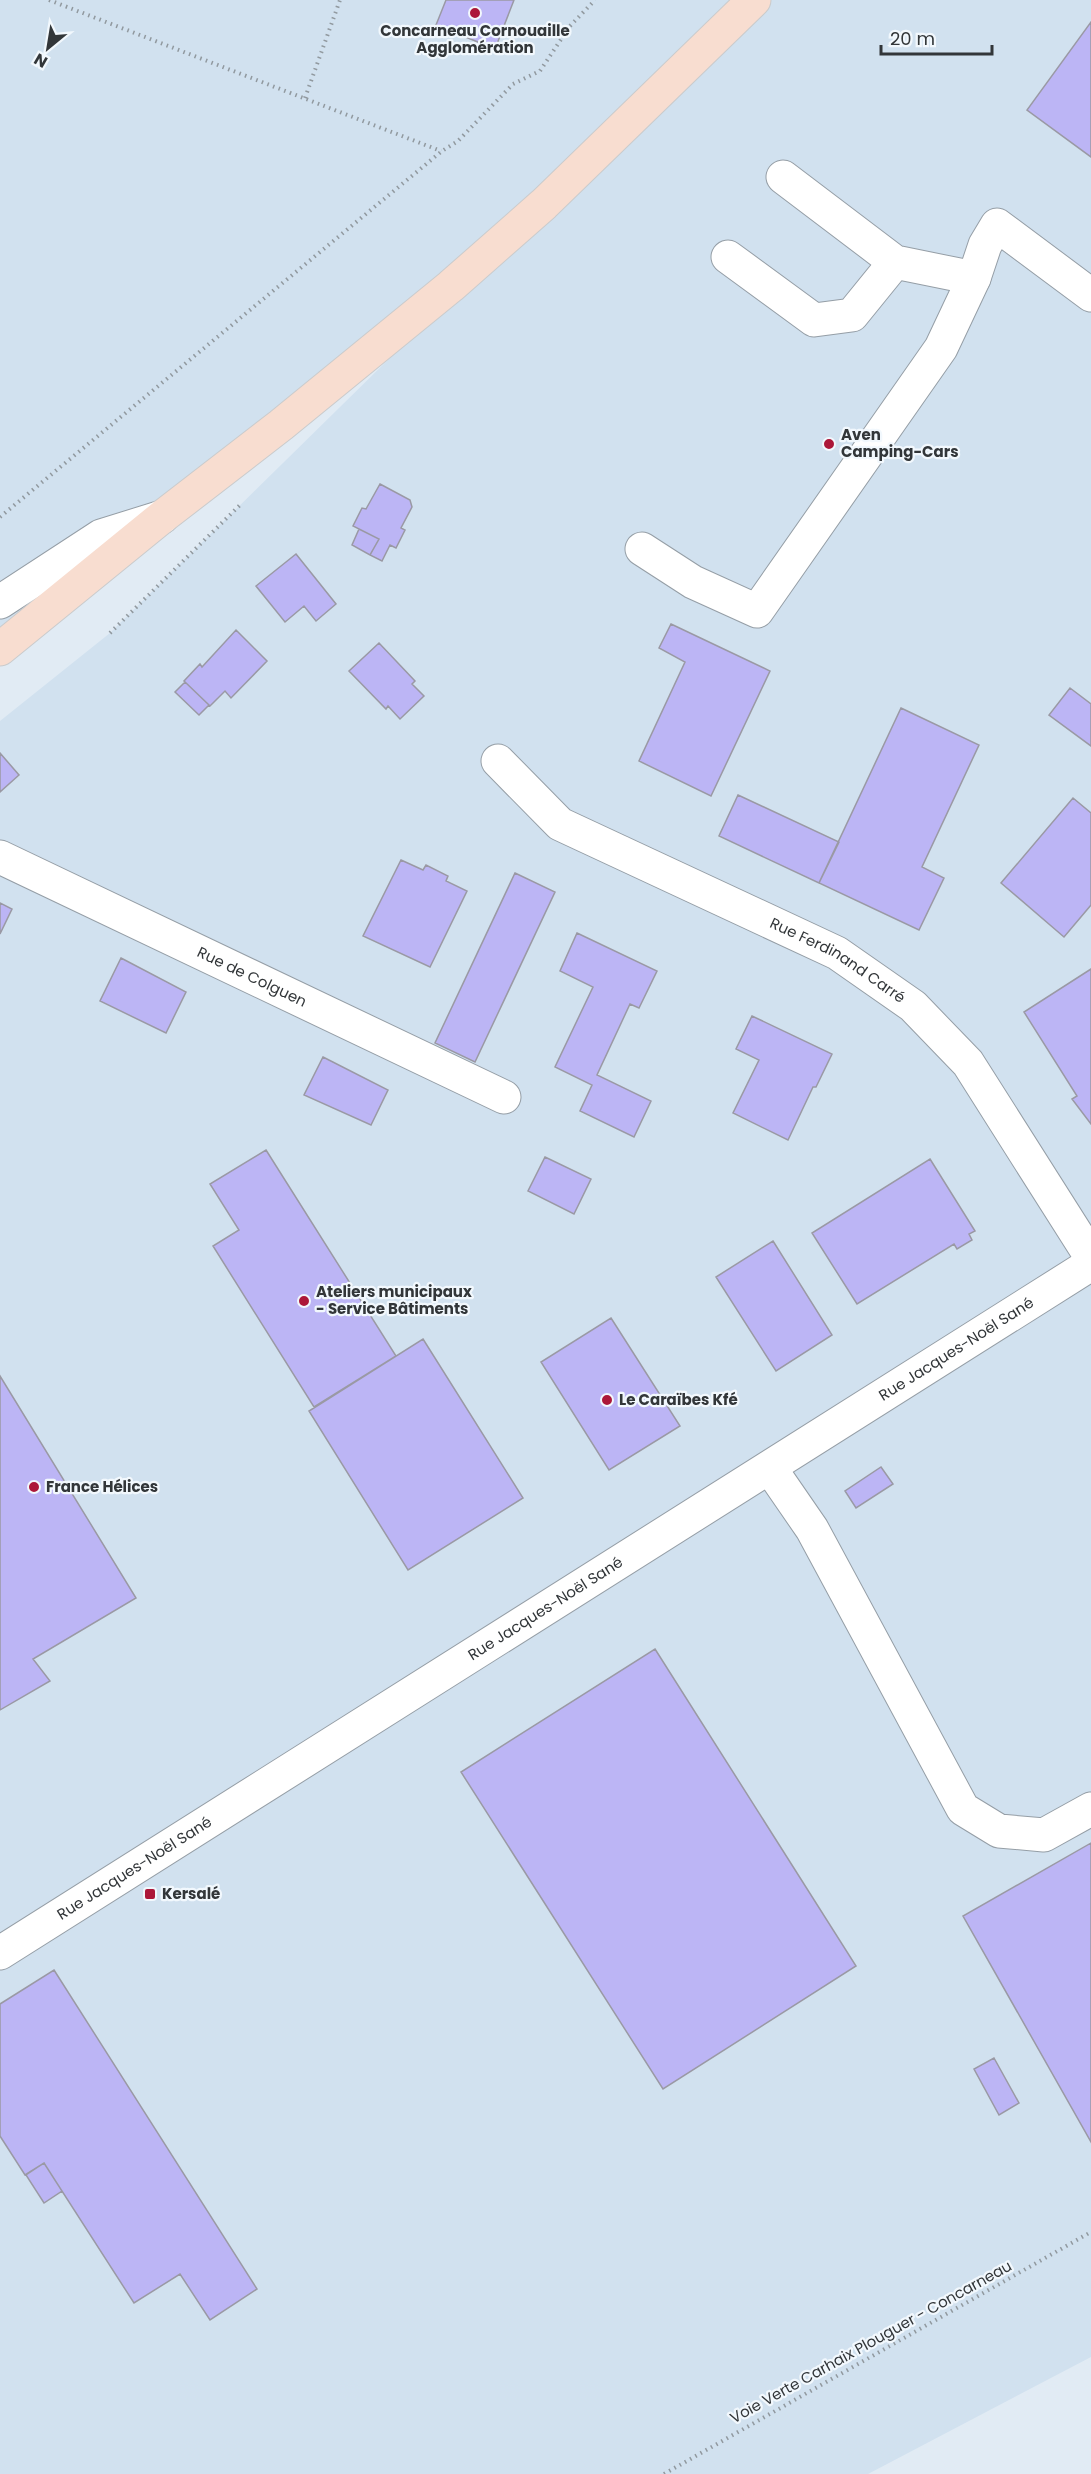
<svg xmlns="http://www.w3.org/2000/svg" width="1091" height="2474" font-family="Poppins,sans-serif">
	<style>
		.built { fill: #d1e1ef }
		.building { fill: #bcb5f5; stroke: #9a99a4; stroke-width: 1.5 }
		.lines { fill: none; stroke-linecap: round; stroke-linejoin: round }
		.minor-casing { stroke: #959ea6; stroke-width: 35 }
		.major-casing { stroke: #cacbcc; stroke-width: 35 }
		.path { stroke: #91999f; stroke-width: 4; stroke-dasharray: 1.5 4.5; stroke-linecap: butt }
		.minor { stroke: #fff; stroke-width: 33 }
		.major { stroke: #f8ddd0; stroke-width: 33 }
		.poi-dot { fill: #ac1739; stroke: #f2f8fd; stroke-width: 2 }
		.labels { text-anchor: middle; stroke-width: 4.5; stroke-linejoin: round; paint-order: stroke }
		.poi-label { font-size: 15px; font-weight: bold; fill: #323639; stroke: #f2f8fd; text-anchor: start }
		.street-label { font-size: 15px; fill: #323639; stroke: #f2f8fd }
	</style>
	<rect width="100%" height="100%" fill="#e1ebf4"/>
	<path class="built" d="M0 0H1091V2357L868 2474H0V721L110 633 624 128 0 649Z"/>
	<path class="building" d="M446 0H514L495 49 436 25Z
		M1091 22V157L1027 110Z
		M380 484 410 500 412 507 401 528 405 530 396 548 390 545 382 561 370 555 379 539 353 526 362 508 366 509Z
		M359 529 379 539 370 555 352 545Z
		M296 554 336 604 316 621 304 606 285 622 256 586Z
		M671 624 770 671 711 796 639 761 685 662 659 648Z
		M236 630 267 661 231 698 225 691 210 706 184 681 200 664 202 667Z
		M379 643 415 681 412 684 424 696 400 719 388 706 386 709 349 671Z
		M185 682 209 705 199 715 175 692Z
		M1070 688 1091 704V746L1049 715Z
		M901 708 979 745 922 867 944 878 919 930 819 883Z
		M0 753 19 775 0 792Z
		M738 795 839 842 819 883 719 836Z
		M1073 798 1091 813V905L1064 937 1001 883Z
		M401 860 423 870 426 865 448 876 446 881 467 891 430 967 363 936Z
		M515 873 555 892 475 1062 435 1043Z
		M0 903 12 909 0 934Z
		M577 933 657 971 639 1008 630 1004 597 1075 651 1101 634 1137 580 1111 592 1085 555 1067 593 987 560 971Z
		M121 958 186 992 166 1033 100 1001Z
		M1091 969V1124L1072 1099 1077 1096 1024 1012Z
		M752 1016 832 1054 816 1087H813L788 1140 733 1113 759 1060 736 1049Z
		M323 1057 388 1090 371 1125 304 1095Z
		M266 1150 396 1356 314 1407 213 1246 239 1230 210 1184Z
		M545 1157 591 1179 574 1214 528 1191Z
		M930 1159 975 1231 969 1234 972 1240 957 1249 954 1244 857 1304 812 1233Z
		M773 1241 832 1335 776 1371 716 1277Z
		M611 1318 680 1426 609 1470 541 1362Z
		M423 1339 523 1498 408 1570 309 1411Z
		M0 1376 136 1598 33 1659 50 1681 0 1710Z
		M881 1467 893 1484 856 1508 845 1491Z
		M655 1649 856 1966 663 2089 461 1772Z
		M1091 1843V2142L963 1916Z
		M54 1970 257 2289 210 2320 180 2274 134 2303 44 2163 25 2175 0 2136V2004Z
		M994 2058 1019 2103 999 2115 974 2069Z
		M44 2163 62 2191 44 2203 26 2175Z"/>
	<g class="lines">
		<defs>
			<g id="minor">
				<path d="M783 177 895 262 974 278"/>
				<path d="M728 257 814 320 852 315 895 262"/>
				<path d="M642 549 693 582 757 611 941 348 974 278 985 245 997 225 1091 295"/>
				<path d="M0 602 101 536 162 517"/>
				<path id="s1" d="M498 761 560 824 837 953 913 1006 968 1063 1091 1257"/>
				<path id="s2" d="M0 857 504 1097"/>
				<path d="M770 1468 812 1529 963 1809 999 1831 1044 1835 1091 1809"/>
				<path id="s3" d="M0 1953 1091 1264"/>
			</g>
			<path id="major" d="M0 649 162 517 281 425 451 286 544 204 754 0"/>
		</defs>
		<use href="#minor" class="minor-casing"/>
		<use href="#major" class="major-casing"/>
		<path class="path" d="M49 0 441 151
			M305 98 340 0
			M0 517 442 151 458 141 513 84 540 71 570 26 595 0
			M110 633 240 505
			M664 2474 1091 2232"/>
		<use href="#minor" class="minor"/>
		<use href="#major" class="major"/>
	</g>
	<g class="poi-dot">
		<circle cx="475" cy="13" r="6"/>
		<circle cx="829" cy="444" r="6"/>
		<circle cx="304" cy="1301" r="6"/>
		<circle cx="607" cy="1400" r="6"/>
		<circle cx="34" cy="1487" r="6"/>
		<rect x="144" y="1888" width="12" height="12" rx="3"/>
	</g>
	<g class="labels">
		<g class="poi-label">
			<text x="475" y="36" text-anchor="middle">Concarneau Cornouaille<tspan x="475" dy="17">Agglomération</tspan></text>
			<text x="841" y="440">Aven<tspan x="841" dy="17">Camping-Cars</tspan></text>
			<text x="316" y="1297">Ateliers municipaux<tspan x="316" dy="17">- Service Bâtiments</tspan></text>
			<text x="619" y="1405">Le Caraïbes Kfé</text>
			<text x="46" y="1492">France Hélices</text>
			<text x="162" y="1899">Kersalé</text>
		</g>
		<g class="street-label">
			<text dy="5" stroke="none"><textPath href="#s1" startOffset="398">Rue Ferdinand Carré</textPath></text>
			<text dy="5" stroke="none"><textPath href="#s2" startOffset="279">Rue de Colguen</textPath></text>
			<text dy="5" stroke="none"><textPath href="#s3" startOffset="1131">Rue Jacques-Noël Sané</textPath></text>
			<text dy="5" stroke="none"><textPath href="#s3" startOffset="645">Rue Jacques-Noël Sané</textPath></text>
			<text dy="5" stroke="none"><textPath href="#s3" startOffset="159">Rue Jacques-Noël Sané</textPath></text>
			<text transform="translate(871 2342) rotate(-29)" y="5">Voie Verte Carhaix Plouguer - Concarneau</text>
		</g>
	</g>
	<g transform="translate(48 48) rotate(210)" stroke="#f2f8fd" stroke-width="4.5" paint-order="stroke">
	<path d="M0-4.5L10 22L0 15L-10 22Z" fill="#323639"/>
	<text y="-9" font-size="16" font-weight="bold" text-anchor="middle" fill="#323639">N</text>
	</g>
	<path d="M881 45v9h111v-9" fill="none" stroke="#323639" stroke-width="3"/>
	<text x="890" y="45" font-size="18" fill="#323639" stroke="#f2f8fd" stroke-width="4.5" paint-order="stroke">20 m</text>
</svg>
